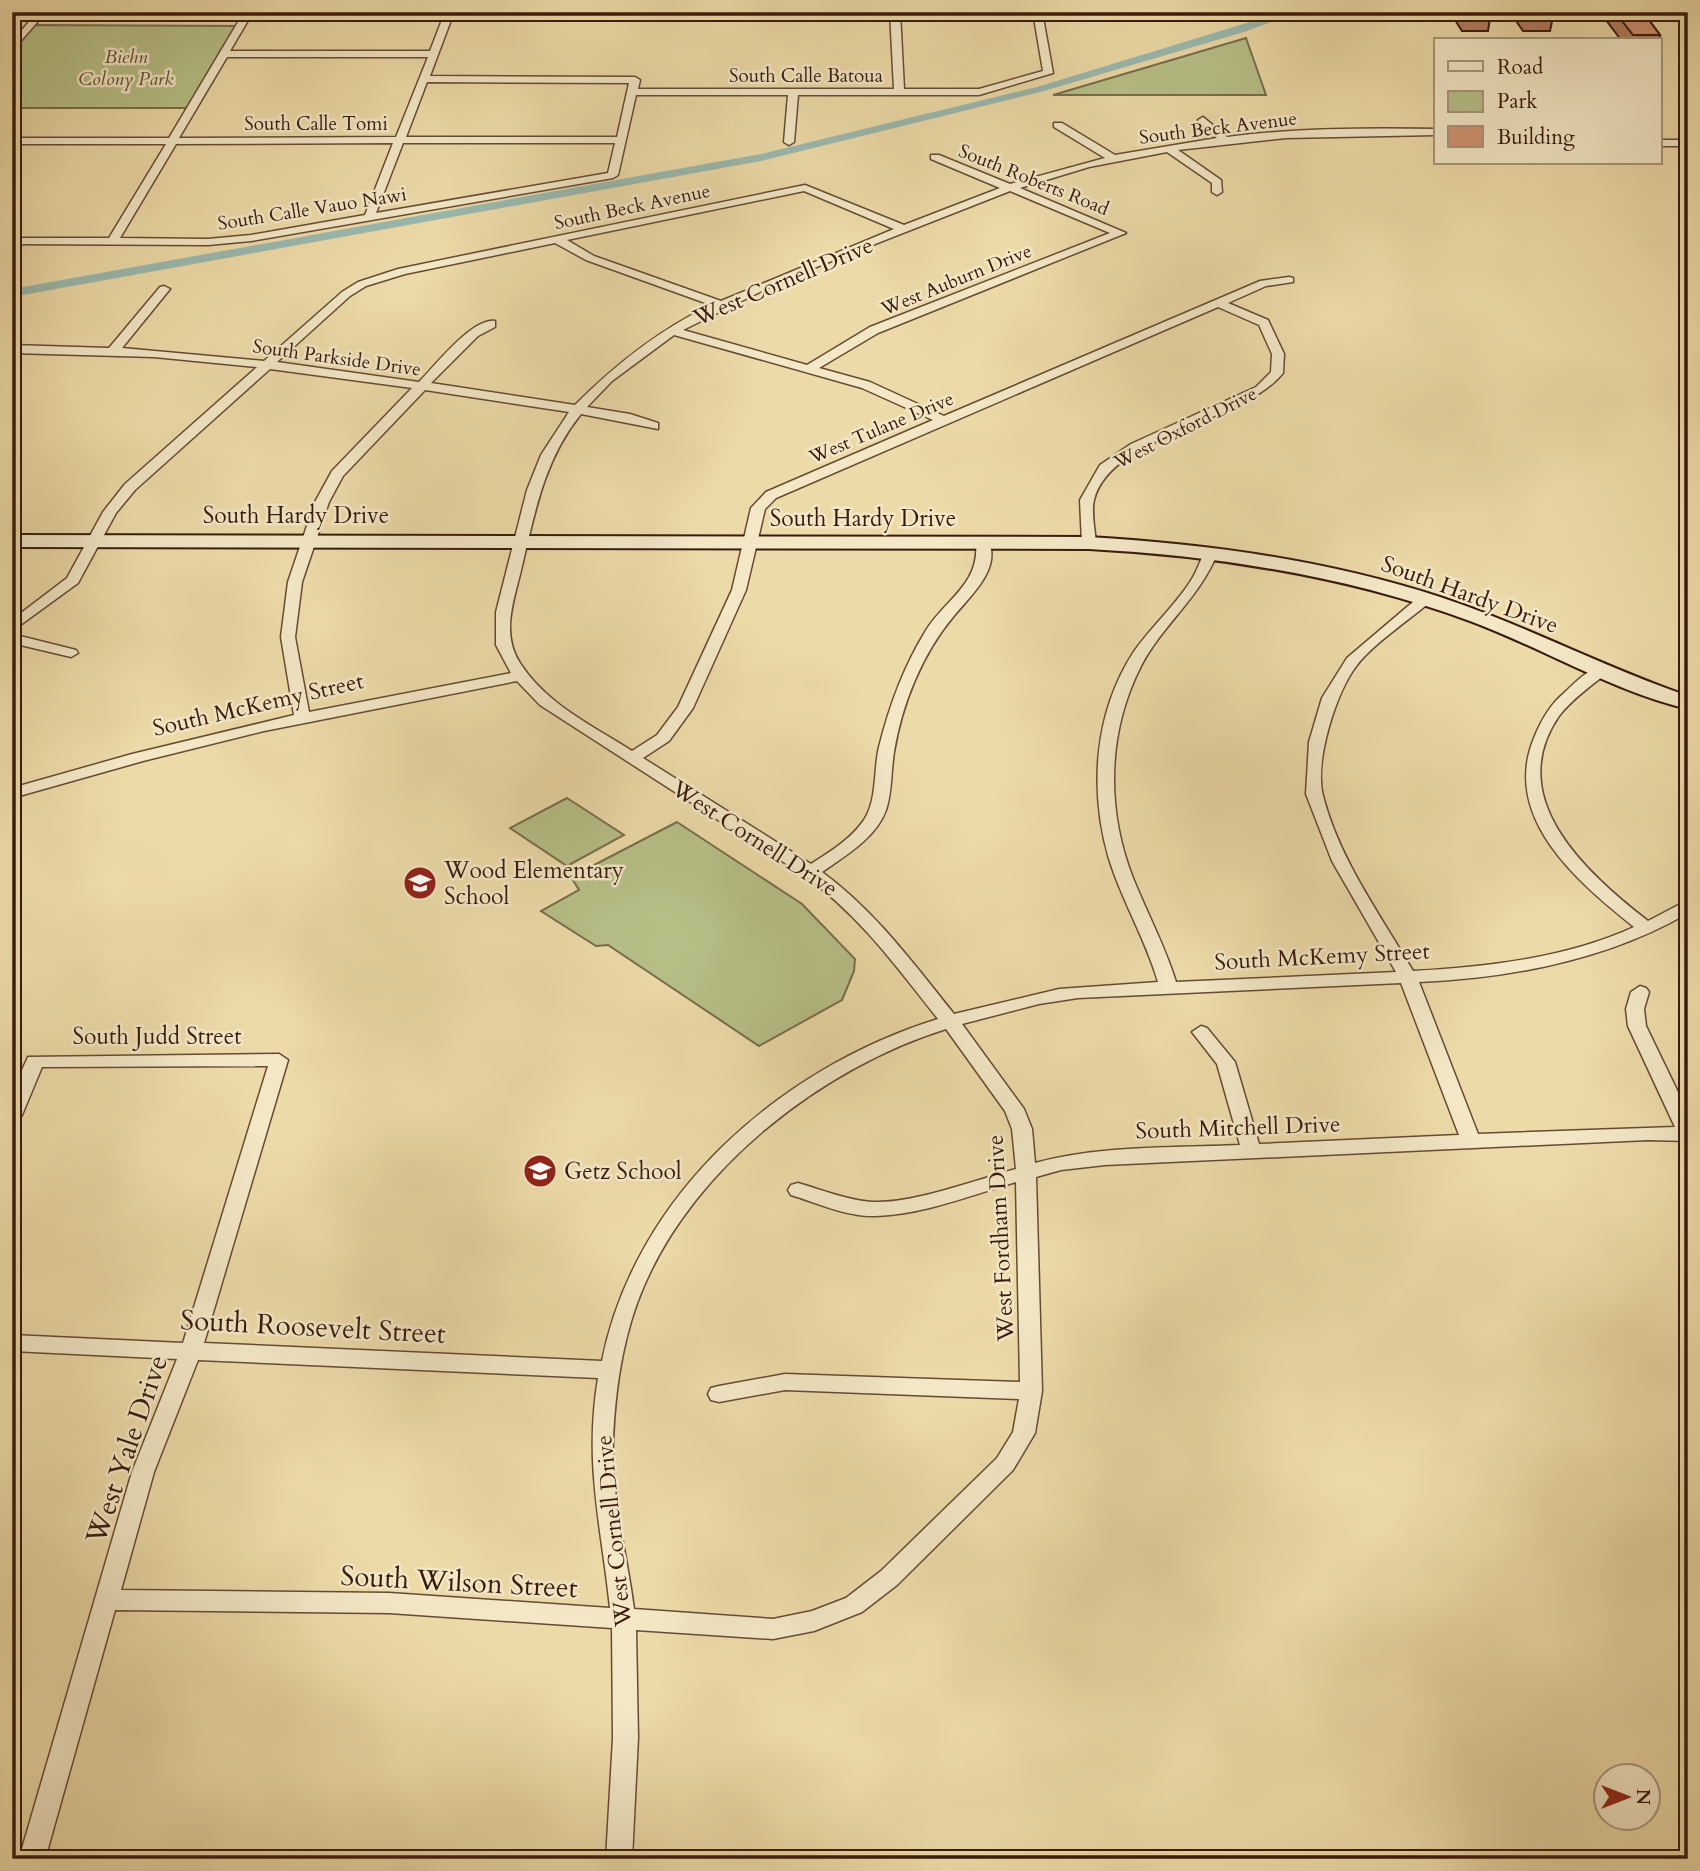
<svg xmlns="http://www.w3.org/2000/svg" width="1700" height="1871" font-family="Cardo,serif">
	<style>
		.green { fill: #b7c088; stroke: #786e4b; stroke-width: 2 }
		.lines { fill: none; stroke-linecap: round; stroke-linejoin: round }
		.canal { fill: #9ab9af; fill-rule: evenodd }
		.street-casing { stroke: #654b34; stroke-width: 3 }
		.secondary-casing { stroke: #381b0e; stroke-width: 4 }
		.street { fill: #f3e7c6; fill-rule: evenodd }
		.secondary { fill: #f3e7c6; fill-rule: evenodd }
		.wall { fill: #b27d61; stroke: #381b0e; stroke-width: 2 }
		.building { fill: #cf9171; stroke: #381b0e; stroke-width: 2 }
		.labels { text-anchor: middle; stroke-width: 5; stroke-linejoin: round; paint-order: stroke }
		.far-park-label { font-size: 19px; font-style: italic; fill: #5e4d33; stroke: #f3e7c6 }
		.far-street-label { font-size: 19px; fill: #381b0e; stroke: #f3e7c6 }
		.street-label { font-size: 23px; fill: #381b0e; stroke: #f3e7c6 }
		.poi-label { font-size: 23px; fill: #381b0e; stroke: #f3e7c6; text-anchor: start }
		.near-street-label { font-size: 28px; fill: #381b0e; stroke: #f3e7c6 }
	</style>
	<rect width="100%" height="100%" fill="#ecdaa8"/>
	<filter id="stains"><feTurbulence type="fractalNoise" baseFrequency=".00286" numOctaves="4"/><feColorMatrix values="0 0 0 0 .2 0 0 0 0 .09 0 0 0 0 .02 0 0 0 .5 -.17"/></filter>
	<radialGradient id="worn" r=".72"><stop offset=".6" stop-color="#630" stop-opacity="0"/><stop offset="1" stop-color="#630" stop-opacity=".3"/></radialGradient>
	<path class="green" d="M31 25 241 26 191 108H12V48Z
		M1246 38 1266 95H1053Z
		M567 798 624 835 567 866 510 828Z
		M677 822 802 904 855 959 854 971 842 1000 759 1046 608 945 596 946 541 911 579 890 571 877Z"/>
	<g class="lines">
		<path class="canal" d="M1283 12H1298L1244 32 1044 91 761 161 12 297V289L761 154 1037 87Z"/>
		<defs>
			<path id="street" d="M37 12H46L12 51V42Z
				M244 12H253L230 51H430L445 12H454L430 76 635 77 640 80 638 89H894L890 12H900L904 89H979L1043 71 1033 12H1042L1053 73 979 95H798L794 142 789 145 784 142 788 95H636L618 175 613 178 251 241 208 245 12 244V238H109L166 144H12V138H169ZM227 57H428L396 137 179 138ZM427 82 629 83 617 137H406ZM393 143 365 215 251 235 208 239 120 238 176 144ZM403 143H615L608 173 376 213Z
				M1203 117 1227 137C1296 128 1366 128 1436 129V135L1286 138 1178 150 1221 180 1222 192 1217 195 1212 192V183L1167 152 1089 167 1020 188 1126 233 878 333 819 368 870 382 944 416 1260 281 1289 277 1293 278V282L1266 286 1228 303 1268 320 1284 354 1283 373C1242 424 1111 434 1094 500 1091 512 1095 530 1096 543L1089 547 1082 543 1080 500 1100 465 1131 444 1256 387 1271 372 1272 354 1259 325 1218 307 776 498 765 509 746 590 693 708 669 741 643 758 811 864C828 853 848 841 861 824 878 804 873 772 879 747 889 707 903 668 925 632 944 600 980 585 976 543L983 539 988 540C1002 569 970 596 953 617 922 654 902 704 894 752 891 770 892 793 886 810 876 838 845 856 822 872 875 911 913 963 954 1014L1059 989 1158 982C1146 940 1122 901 1109 859 1089 790 1094 714 1133 653 1150 628 1173 608 1190 582 1197 572 1200 560 1206 549H1216L1218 552C1199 599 1163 624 1141 666 1107 733 1106 809 1133 878 1147 913 1165 946 1176 982L1396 972 1332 861 1306 794 1309 742 1322 698 1347 658 1420 596H1430V602C1409 620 1373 644 1357 665 1336 692 1314 762 1323 796 1339 859 1381 916 1413 971 1487 967 1566 958 1634 927 1578 882 1501 818 1534 738 1541 721 1549 706 1563 694 1574 684 1593 663 1607 667L1610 670 1607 673C1591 686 1572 699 1559 716 1502 799 1588 874 1648 921L1688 900V913C1607 960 1511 978 1419 982L1478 1134 1675 1127 1628 1026 1626 1009 1631 992 1640 986 1646 988 1649 992 1644 1009 1646 1026 1688 1113V1141L1648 1140 1105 1165 1061 1170 1036 1177 1042 1391 1035 1433 1013 1470 897 1585 862 1612 814 1631 773 1639 636 1630 638 1738 632 1859H606L613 1738 612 1628 389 1613 115 1610 45 1859H19L132 1472 177 1359 12 1351V1335L183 1343 268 1066 42 1067 22 1115 19 1120 12 1122V1092L28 1057 279 1054 288 1060 204 1343 602 1361C635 1195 780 1068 938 1019 896 966 860 916 805 876L540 705 517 681 264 731 143 761 12 798V788L132 754 294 715 281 637 288 582 315 502 332 471 412 388 270 369 135 490 116 513 78 583 12 631V620L67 578 103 512 125 484 257 367 154 357 12 353V345L109 348 160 287 164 286 170 289 122 348 264 361 342 292 358 282 398 269 805 185 904 225 1000 188 931 159V155H939L1010 184 1105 158 1054 127V123H1062L1115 155 1217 138 1198 120ZM804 191 894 229 721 301 594 256 567 240ZM1010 191 1110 233 870 327 807 365 683 330 786 279ZM555 243 586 260 711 305C659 330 616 364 575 405L431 383 478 336 495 327V321C472 318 435 366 419 382L277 362 350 296 366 286 405 274ZM674 335 862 388 933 420 766 492 751 508 732 590 678 707 657 735 632 751C593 726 546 704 520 663 500 632 515 598 522 566 535 511 545 458 581 414L658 429V423L630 414 587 407 612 381ZM425 390 569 412 541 455 527 490 496 612V645L511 673 309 712 295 637 302 582 329 502 343 476ZM1401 983 1459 1135 1259 1144 1235 1062 1207 1028 1201 1026 1192 1032 1217 1064 1240 1145C1172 1148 1101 1145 1035 1163L1032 1129 1024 1109 962 1024 1039 1004 1078 998ZM946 1029 1005 1111 1012 1129 1016 1169C976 1180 912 1204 872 1202 847 1200 822 1190 798 1183L791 1185 788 1190 791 1195C817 1203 847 1217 875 1216 922 1215 971 1195 1016 1182L1020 1382 785 1374 719 1386 711 1388 708 1394 711 1400 719 1402 785 1390 1019 1399 1013 1432 997 1458 881 1571 846 1598 812 1611 773 1619 634 1609C627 1554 611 1498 613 1441 615 1390 623 1334 644 1286 695 1166 824 1067 946 1029ZM198 1360 598 1378C584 1464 601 1524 610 1608L389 1593 121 1590 154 1472Z
				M1660 140H1688V146H1660Z
				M12 634 76 650 78 653 71 657 12 643Z"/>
			<path id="secondary" d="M12 535 1089 537C1208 544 1326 560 1440 597 1525 625 1604 667 1688 696V709C1612 691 1543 648 1470 621 1347 576 1220 556 1089 549L12 547Z"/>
		</defs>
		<use href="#street" class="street-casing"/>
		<use href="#secondary" class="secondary-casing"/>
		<use href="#street" class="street"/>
		<use href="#secondary" class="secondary"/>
	</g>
	<path class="wall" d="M1450 12H1491L1488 31H1462Z
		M1510 12H1554L1550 31H1523Z
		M1600 12H1643L1660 35 1659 40H1621Z"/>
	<path class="building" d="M1615 12H1643L1660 35H1633Z"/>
	<defs>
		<symbol id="school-disc" viewBox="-11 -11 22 22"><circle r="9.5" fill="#8f2418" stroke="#f3e7c6"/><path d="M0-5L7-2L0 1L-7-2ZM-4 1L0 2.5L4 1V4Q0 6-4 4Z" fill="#fff"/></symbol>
	</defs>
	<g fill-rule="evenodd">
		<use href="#school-disc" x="401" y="864" width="38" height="38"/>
		<use href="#school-disc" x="521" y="1152" width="38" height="38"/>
	</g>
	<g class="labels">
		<g class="far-park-label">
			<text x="126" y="63">Biehn<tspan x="126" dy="22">Colony Park</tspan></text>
		</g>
		<g class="far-street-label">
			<text x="806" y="82">South Calle Batoua</text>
			<text x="316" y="130">South Calle Tomi</text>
			<text transform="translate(1218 127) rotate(-7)" y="7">South Beck Avenue</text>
			<text transform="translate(1034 179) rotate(22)" y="7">South Roberts Road</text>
			<text transform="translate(632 206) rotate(-12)" y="7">South Beck Avenue</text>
			<text transform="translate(312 208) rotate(-9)" y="7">South Calle Vauo Nawi</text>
			<text transform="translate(956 279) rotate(-22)" y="7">West Auburn Drive</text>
			<text transform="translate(337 357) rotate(8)" y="7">South Parkside Drive</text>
			<text transform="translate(881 427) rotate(-23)" y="7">West Tulane Drive</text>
			<text transform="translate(1185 427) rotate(-27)" y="7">West Oxford Drive</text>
		</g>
		<g class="street-label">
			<text transform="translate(783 281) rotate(-23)" y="8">West Cornell Drive</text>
			<text x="296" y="523">South Hardy Drive</text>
			<text x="863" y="526">South Hardy Drive</text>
			<text transform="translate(1470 594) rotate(20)" y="8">South Hardy Drive</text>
			<text transform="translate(258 704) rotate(-13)" y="8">South McKemy Street</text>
			<text transform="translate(755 838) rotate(33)" y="8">West Cornell Drive</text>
			<text transform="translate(1322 956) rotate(-3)" y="8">South McKemy Street</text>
			<text x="157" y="1044">South Judd Street</text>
			<text transform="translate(1238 1127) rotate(-2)" y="8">South Mitchell Drive</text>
			<text transform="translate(1000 1238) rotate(-93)" y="8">West Fordham Drive</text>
			<text transform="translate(613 1531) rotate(-96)" y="8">West Cornell Drive</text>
		</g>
		<g class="poi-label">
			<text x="444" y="878">Wood Elementary<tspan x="444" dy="26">School</tspan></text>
			<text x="564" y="1179">Getz School</text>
		</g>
		<g class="near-street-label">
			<text transform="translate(313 1326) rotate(3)" y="10">South Roosevelt Street</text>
			<text transform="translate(126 1449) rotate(-71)" y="10">West Yale Drive</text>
			<text transform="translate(459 1581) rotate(3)" y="10">South Wilson Street</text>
		</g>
	</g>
	<rect width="1700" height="1871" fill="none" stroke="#ecdaa8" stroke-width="42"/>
	<rect x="14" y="14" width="1672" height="1843" fill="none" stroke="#381b0e" stroke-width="3.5"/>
	<rect x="21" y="21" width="1658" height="1829" fill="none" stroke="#381b0e" stroke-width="2"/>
	<rect x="1434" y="38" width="228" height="126" fill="#f3e7c6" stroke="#a8957c" stroke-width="2"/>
	<rect x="1448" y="61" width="35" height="10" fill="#f3e7c6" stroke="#a8957c" stroke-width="2"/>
	<text x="1497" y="74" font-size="21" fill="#381b0e">Road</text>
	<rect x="1448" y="91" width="35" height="21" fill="#b7c088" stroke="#a8957c" stroke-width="2"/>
	<text x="1497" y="108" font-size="21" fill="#381b0e">Park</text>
	<rect x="1448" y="126" width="35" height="21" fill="#cf9171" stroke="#a8957c" stroke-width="2"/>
	<text x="1497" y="144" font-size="21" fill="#381b0e">Building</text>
	<g transform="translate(1627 1797) rotate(90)"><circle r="33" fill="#f3e7c6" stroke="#a8957c" stroke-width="2"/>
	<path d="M0-5L12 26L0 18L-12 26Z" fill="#8f2418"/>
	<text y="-10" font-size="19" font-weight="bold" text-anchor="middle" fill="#381b0e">N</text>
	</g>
	<rect width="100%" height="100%" filter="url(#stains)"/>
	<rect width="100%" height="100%" fill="url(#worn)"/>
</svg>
